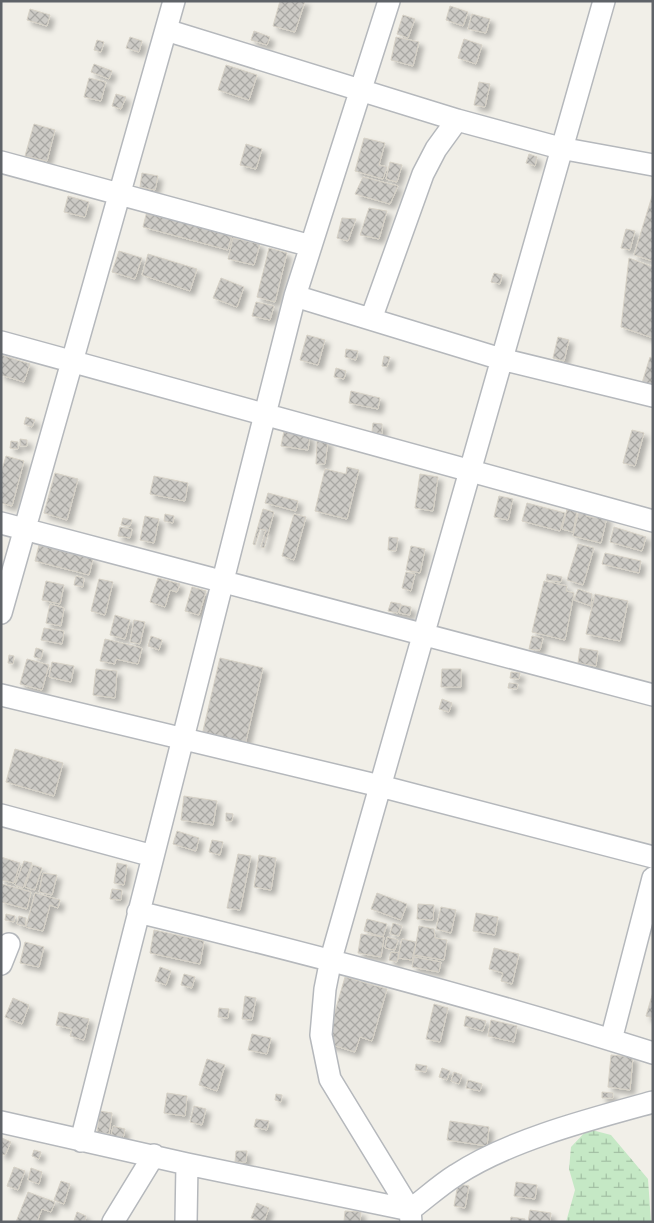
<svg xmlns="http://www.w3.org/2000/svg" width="654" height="1223" font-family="'DejaVu Sans',sans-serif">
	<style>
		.wetland { fill: url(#wetland-marsh) }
		.building { fill: url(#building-cross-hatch); stroke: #d6d1c6; filter: url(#shadow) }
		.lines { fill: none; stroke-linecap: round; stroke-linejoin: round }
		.street-casing { stroke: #b5b8bc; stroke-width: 24 }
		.street { stroke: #fff; stroke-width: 21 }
	</style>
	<defs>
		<pattern id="wetland-marsh" width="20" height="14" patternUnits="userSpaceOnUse" patternTransform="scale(1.25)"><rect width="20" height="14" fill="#c5e8c5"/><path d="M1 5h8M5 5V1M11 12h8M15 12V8" fill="none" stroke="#a3c0a4"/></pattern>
		<pattern id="building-cross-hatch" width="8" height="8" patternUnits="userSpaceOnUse" patternTransform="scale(1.25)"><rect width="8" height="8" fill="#cccac5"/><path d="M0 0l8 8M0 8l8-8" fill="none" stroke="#a9a8a4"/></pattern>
		<filter id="shadow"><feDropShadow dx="4.5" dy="4.5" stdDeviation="2.5" flood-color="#0004"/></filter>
	</defs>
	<rect width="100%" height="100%" fill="#f1efe8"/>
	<path class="wetland" d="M588 1129 611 1135 648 1179 651 1222H566L575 1190 569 1169 571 1147Z"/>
	<path class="building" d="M280 1H305L295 32 273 26Z
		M450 6 468 12 463 26 446 20Z
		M30 9 50 15 47 26 27 20Z
		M472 14 490 19 486 33 468 29Z
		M403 15 415 19 408 38 397 34Z
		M254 31 270 37 267 45 251 40Z
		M130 37 142 41 139 52 126 48Z
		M396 37 419 42 413 66 391 60Z
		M464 39 482 45 476 64 458 58Z
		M97 40 104 42 101 52 94 50Z
		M94 64 112 71 109 79 91 72Z
		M226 65 257 75 249 100 218 90Z
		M89 78 106 82 101 101 84 97Z
		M479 82 490 84 485 107 474 105Z
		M116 94 126 97 121 109 112 106Z
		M34 124 55 130 47 161 25 156Z
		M364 138 385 143 379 165 387 167 383 179 355 171Z
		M246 144 262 149 256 169 240 165Z
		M529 154 537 157 535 166 526 163Z
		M390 162 402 165 397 182 386 179Z
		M142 173 158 176 155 190 140 187Z
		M363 177 398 186 390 204 355 194Z
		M653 193V261L634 255Z
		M68 196 89 202 85 217 64 212Z
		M148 207 233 230 228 250 143 227Z
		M369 208 387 211 379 239 360 235Z
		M342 218 356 219 348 241 337 238Z
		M626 229 635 231 630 250 621 248Z
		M233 238 260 244 254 265 228 259Z
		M269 248 287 253 275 302 257 297Z
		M119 251 142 258 135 279 112 272Z
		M148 254 197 269 190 291 142 275Z
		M629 258 653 267V338L621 327Z
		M494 273 502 275 500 284 491 282Z
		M221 278 244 287 237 307 213 298Z
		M256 302 274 306 270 320 252 316Z
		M307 335 325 340 318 365 300 360Z
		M558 337 569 340 564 361 553 358Z
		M346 349 358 351 356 360 345 357Z
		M1 355 30 364 24 382 1 375Z
		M384 356 390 357 387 367 382 366Z
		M650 357 653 359V387L642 383Z
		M336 368 346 371 344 379 334 377Z
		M351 391 380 398 378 409 349 403Z
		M26 417 35 420 32 427 24 424Z
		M373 423 382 424V434L372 432Z
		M632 430 644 433 635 466 623 463Z
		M284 431 310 436 308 450 281 446Z
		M20 439 27 440V446H20Z
		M11 441 18 442V449L10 448Z
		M317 441H328L325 464H316Z
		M6 456 24 461 12 506 1 503V473Z
		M347 467 359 470 347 519 315 511 325 469 346 474Z
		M55 473 78 479 67 520 44 513Z
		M420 474 438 477 433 511 415 508Z
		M154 476 188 483 185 501 150 494Z
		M268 493 298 501 296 511 265 503Z
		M499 496 513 499 508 520 494 517Z
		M527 503 565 513 560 531 522 521Z
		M263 509 274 512 264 548 261 547 266 530 260 529 255 545 253 544Z
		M567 509 577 510 573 532 562 529Z
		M579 510 587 512 586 516 596 518 597 514 607 517 601 543 573 536Z
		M165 514 174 516 173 523 164 521Z
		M294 514 306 517 294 560 282 556Z
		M145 516 159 519 154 543 140 540Z
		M123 518 132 520 130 526 121 525Z
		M120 527 132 529 130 538 118 536Z
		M614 527 646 537 642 551 610 542Z
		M389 537 398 538 396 551 388 550Z
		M578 544 594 548 583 585 567 580Z
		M39 545 93 559 89 575 35 561Z
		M411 546 425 549 420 573 406 570Z
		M605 553 641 561 639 573 602 564Z
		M406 572 415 574 411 591 402 588Z
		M547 574 562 577 561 582 546 580Z
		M76 576 84 578 83 587 74 585Z
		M158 578 180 584 177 592 170 590 165 607 150 602Z
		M99 579 113 582 105 615 91 611Z
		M46 581 64 585 60 604 42 600Z
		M544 581 567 586 566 591 574 593 565 640 532 632Z
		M192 587 206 591 199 615 185 611Z
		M578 589 592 594 591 606 574 600Z
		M595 594 628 601 620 641 586 634Z
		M391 602 401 604 398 613 388 611Z
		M50 604 64 608 61 626 46 623Z
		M401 605 411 607 410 615 399 613Z
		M115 615 130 620 125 639 110 635Z
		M134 620 145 622 140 644 130 642Z
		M44 628 64 631 62 644 41 640Z
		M151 636 162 640 159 650 148 646Z
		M532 636 543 638 540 650 529 649Z
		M105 639 142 648 138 664 116 659 115 664 100 661Z
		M36 648 43 650 41 659 34 657Z
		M580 648 598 651 596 666 578 663Z
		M9 655 14 656 13 664 8 663Z
		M220 658 263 668 245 745 202 735Z
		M27 659 49 665 42 690 20 684Z
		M52 662 74 666 71 682 49 677Z
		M96 669 117 671 115 698 93 695Z
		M442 669H461V687H441Z
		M511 672 520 673 519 679 510 678Z
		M509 683 518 684 517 689 508 688Z
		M442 699 452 703 449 712 439 709Z
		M15 749 63 763 54 796 6 782Z
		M184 796 217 801 213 825 181 820Z
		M226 813 233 814 232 821H226Z
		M177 831 199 838 196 851 173 844Z
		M212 840 223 842 220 855 209 852Z
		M238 854 251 856 240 910 227 908Z
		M259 855 276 858 271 890 254 887Z
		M1 857 20 863 14 883 1 880Z
		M24 861 32 863 23 888 15 885Z
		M117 863 127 865 124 885 114 883Z
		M33 865 42 868 35 890 25 887Z
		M43 873 57 875 52 895 39 892Z
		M2 884 31 892 27 909 1 902Z
		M112 889 122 890 121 900 110 899Z
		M35 893 60 900 58 908 50 905 43 931 26 927Z
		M377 893 407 904 401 920 371 909Z
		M418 904 434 905 433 920 417 919Z
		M441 907 456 910 451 933 436 929Z
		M476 913 498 917 495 935 473 931Z
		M6 914 15 916 14 922 5 920Z
		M19 916 26 918 25 926 17 924Z
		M367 919 387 924 383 937 364 931Z
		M393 923 402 926 399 936 390 934Z
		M419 926 434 929 435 938 447 940 444 960 414 955Z
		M154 930 204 941 200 964 150 953Z
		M361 934 384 937 381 957 358 953Z
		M387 937 398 940 395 950 385 948Z
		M402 939 416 942 412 960 398 958Z
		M25 942 44 947 39 967 20 963Z
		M494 948 519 954 512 984 501 981 503 973 489 969Z
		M391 952 399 953 397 962 389 960Z
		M414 957 441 962 439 972 412 967Z
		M160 967 171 971 166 985 155 981Z
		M184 974 195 977 192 988 181 985Z
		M345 977 387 989 372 1041 360 1037 355 1052 326 1043Z
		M653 992V1018L646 1016Z
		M245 996 256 998 252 1020 242 1019Z
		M13 998 29 1005 22 1024 5 1017Z
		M434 1004 448 1008 440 1042 426 1039Z
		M219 1008 229 1009 228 1018 218 1017Z
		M59 1012 89 1019 84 1040 70 1036 72 1029 56 1025Z
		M466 1016 486 1021 483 1031 464 1026Z
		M491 1020 517 1026 514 1042 488 1036Z
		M252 1034 271 1038 267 1054 248 1050Z
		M611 1055 633 1057 630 1090 608 1087Z
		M207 1059 225 1065 217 1091 199 1085Z
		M416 1064 427 1066 426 1072 415 1070Z
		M442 1068 450 1071 447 1080 439 1077Z
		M454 1072 462 1075 459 1084 451 1081Z
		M468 1080 482 1084 480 1091 466 1088Z
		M602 1092 613 1093V1098H602Z
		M167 1093 187 1096 185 1116 164 1113Z
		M276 1094 282 1095 281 1102 275 1100Z
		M194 1106 206 1109 202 1125 190 1122Z
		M100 1111 112 1113 109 1134 97 1132Z
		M256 1119 269 1121 267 1130 254 1127Z
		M450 1121 489 1127 487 1146 447 1140Z
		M113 1126 125 1129 123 1139 111 1136Z
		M2 1138 11 1142 5 1155 1 1154Z
		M34 1150 41 1152 39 1159 32 1156Z
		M236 1151H247L246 1162H235Z
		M14 1167 25 1171 18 1190 7 1186Z
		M31 1168 42 1172 39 1184 28 1180Z
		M61 1181 70 1184 64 1204 54 1200Z
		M516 1182 537 1185 535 1199 514 1196Z
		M458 1184 469 1186 465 1208 454 1206Z
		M28 1192 55 1202 51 1212 42 1209 37 1222H16Z
		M257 1203 269 1208 264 1222 251 1218Z
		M530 1210 551 1213 550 1222H528Z
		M345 1211 361 1212 360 1222H344Z
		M77 1212 86 1216 85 1222 74 1221Z
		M511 1217 525 1219V1222H510Z"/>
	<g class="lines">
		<defs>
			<path id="street" d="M166 30 457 120 560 148 653 165
				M1 162 311 246
				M295 296 501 359 653 396
				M371 319 423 174 436 149 457 120
				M1 342 653 521
				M1 523 653 695
				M1 613 174 1
				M1 695 380 786 653 857
				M1 815 153 856
				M138 912C311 954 483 999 653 1053
				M1 964 9 944
				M611 1040 653 878
				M1 1122 187 1164 410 1210C426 1198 440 1185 456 1175 509 1140 591 1119 653 1102
				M81 1141 295 296 389 1
				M113 1222 154 1155
				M186 1222 187 1164
				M411 1222 410 1210 330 1079 321 1035 325 989 331 959 358 864 604 1"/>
		</defs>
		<use href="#street" class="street-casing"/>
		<use href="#street" class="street"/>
	</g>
	<rect width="654" height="1223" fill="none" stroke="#5f6368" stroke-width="5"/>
</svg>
